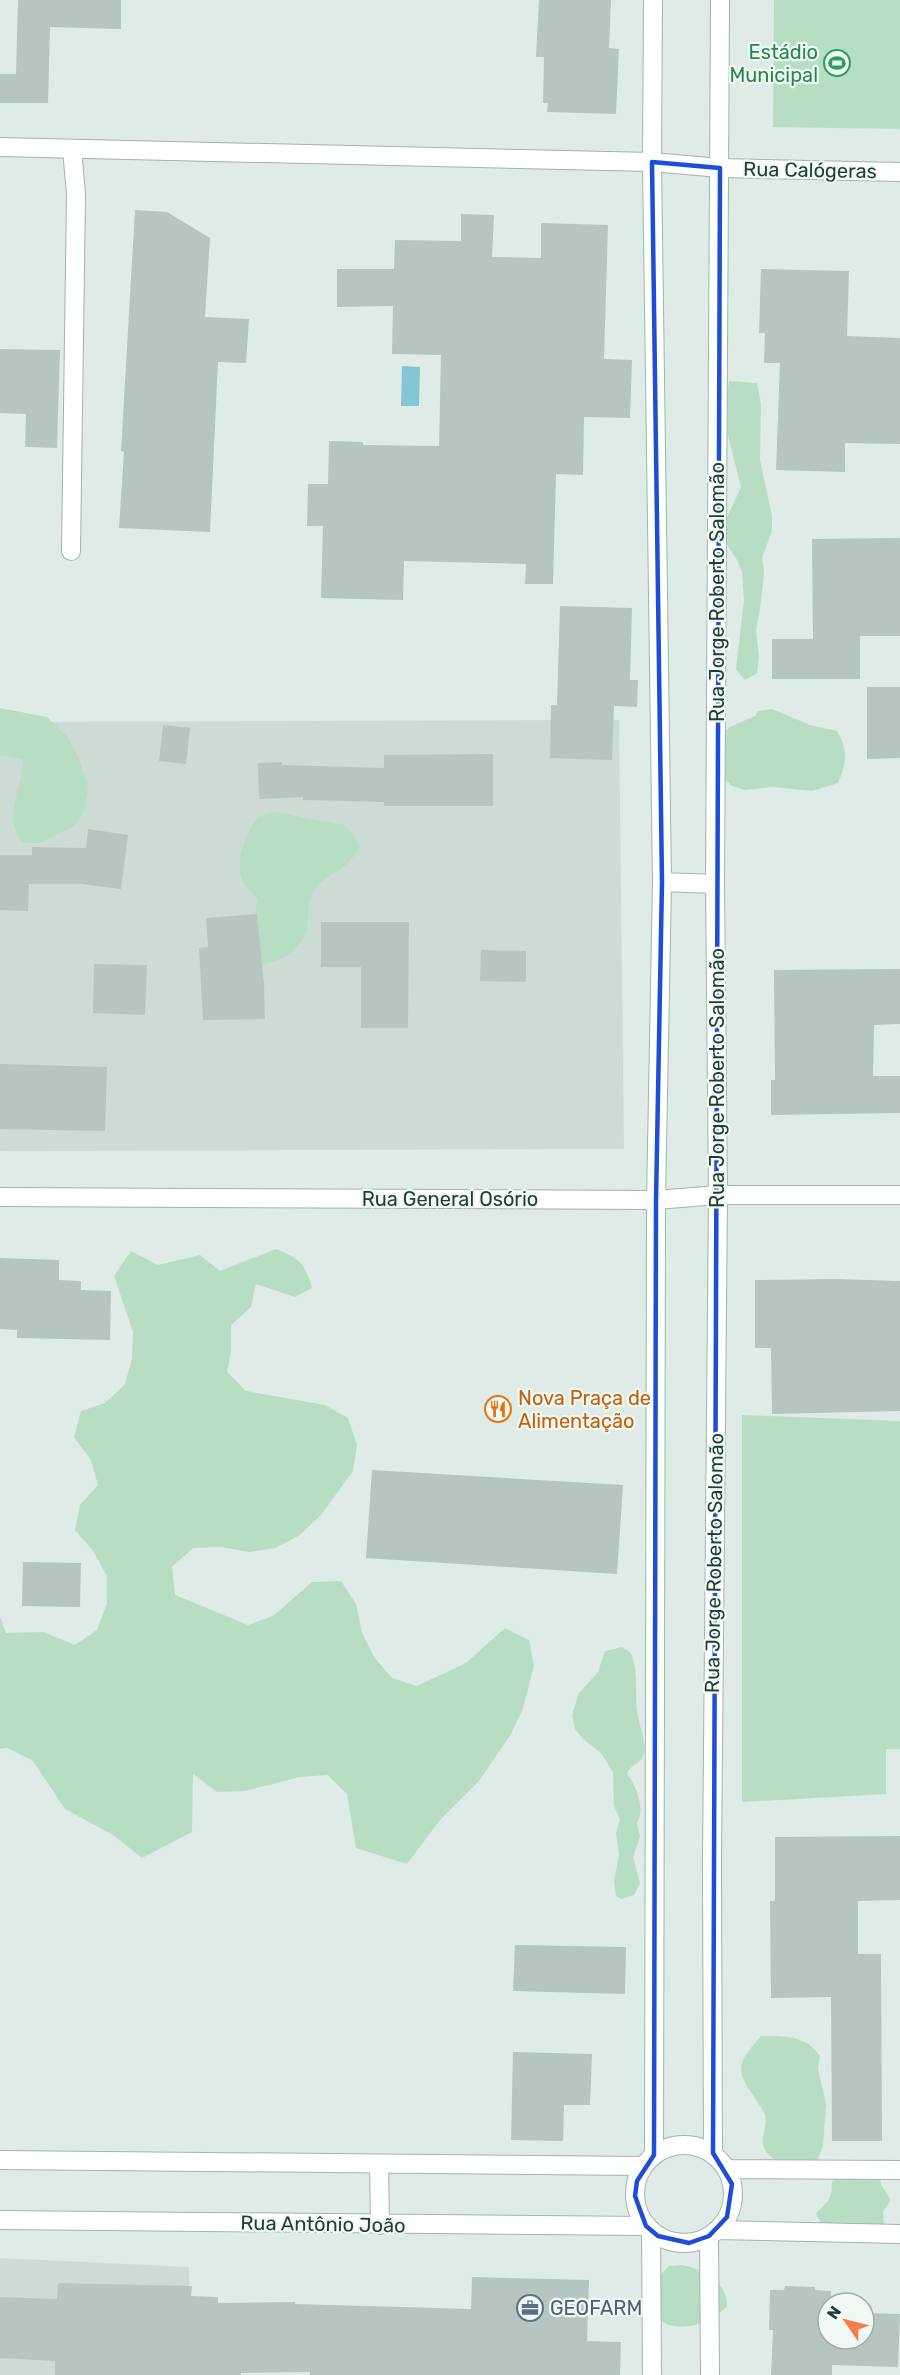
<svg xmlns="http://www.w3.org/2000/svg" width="900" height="2375" font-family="Rubik,sans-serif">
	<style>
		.built { fill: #cddbd5 }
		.green { fill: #b7dec2 }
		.water { fill: #84c6d3 }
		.building { fill: #b4c6bf }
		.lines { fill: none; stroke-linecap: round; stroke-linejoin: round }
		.street-casing { stroke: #a2b3ad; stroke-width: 20 }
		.secondary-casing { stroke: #9db7af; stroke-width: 20 }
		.street { stroke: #fff; stroke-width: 18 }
		.secondary { stroke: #fff; stroke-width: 18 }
		.marked { fill: none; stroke: #1d4ed8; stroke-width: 4.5; stroke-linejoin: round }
		.labels { text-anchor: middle; stroke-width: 4.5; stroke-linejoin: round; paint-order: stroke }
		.leisure-label { font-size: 20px; fill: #27864d; stroke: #f0f8f4; text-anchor: end }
		.street-label { font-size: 20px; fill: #1f3c35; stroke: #f0f8f4 }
		.food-label { font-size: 20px; fill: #c56008; stroke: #f0f8f4; text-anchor: start }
		.service-label { font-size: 20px; fill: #4e5e75; stroke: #f0f8f4; text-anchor: start }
	</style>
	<rect width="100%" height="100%" fill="#dfebe6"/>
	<path class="built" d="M619 720 624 1149 0 1151V722Z
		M0 2258 189 2267 190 2375H0Z"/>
	<path class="green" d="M774 0H900V129L773 127Z
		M729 381 757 383 761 404 760 460 772 516V531L762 558 764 572 761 602 756 630 759 658 757 673 745 680 736 669 744 600 742 572 737 560 722 537 724 524 741 487 728 435 727 394Z
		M0 708 47 717 67 736 80 761 88 788 83 814 74 826 39 843H22C1 811 23 793 23 759L3 755 0 757Z
		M772 709 810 725 837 731C848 750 847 763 838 783L812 791 773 787 745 790 732 786 722 776 718 737 730 727 755 716 758 711Z
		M275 812 344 825 354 834 359 846C350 871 328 871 314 891 305 904 311 918 306 932 298 951 282 961 264 964L252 956 251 928 258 900C253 893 243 885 241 877 236 862 247 824 261 816 264 814 271 813 275 812Z
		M276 1249C300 1259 305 1263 312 1288L295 1297 256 1284 251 1307 231 1325V1352L227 1372 246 1391 325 1405 348 1418 357 1445 353 1471 321 1515 300 1535 275 1548 249 1552 221 1547 193 1548 172 1567 175 1595 248 1625 273 1616 312 1582 341 1581 356 1604 362 1633 374 1657 392 1678 417 1686 466 1663 505 1628 529 1640 534 1666 523 1708 511 1734 479 1781 440 1820 407 1864 356 1848 347 1794 328 1775 300 1777 245 1791 217 1792 193 1774 192 1832 142 1858 113 1835 65 1809 33 1761 7 1748 0 1749V1617L6 1633 43 1632 75 1645 97 1630 107 1603V1576L93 1551 75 1530 80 1505 98 1485 91 1460 74 1437 81 1411 105 1403 125 1384 132 1359 133 1332 114 1276 131 1251 158 1265 200 1255 220 1271Z
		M742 1415 900 1421V1749H886V1794L742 1802Z
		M622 1647C626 1649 630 1651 632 1656 639 1675 634 1697 638 1716 640 1729 646 1741 644 1753 642 1764 630 1764 627 1774 636 1785 646 1810 637 1823L640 1837 633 1857 640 1883 634 1895 621 1899 616 1896 614 1882 619 1854 616 1833 620 1819 614 1806 613 1772 601 1753 584 1740 575 1729 572 1715 579 1693 598 1672 605 1651Z
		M761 2036C785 2036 805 2035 820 2056L818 2069 826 2104 823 2146 818 2159 807 2170C792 2166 766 2163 763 2143 762 2134 768 2124 765 2115 762 2108 757 2102 753 2095 733 2068 740 2060 761 2036Z
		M848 2173 880 2177 881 2185 891 2200 883 2212 884 2225 851 2243 844 2242 834 2232 823 2226 816 2214C819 2209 826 2204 829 2199 837 2182 822 2184 848 2173Z
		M682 2265C703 2269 727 2281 727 2306 714 2320 690 2331 670 2325 664 2324 659 2319 654 2315V2281L669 2266Z"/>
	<path class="water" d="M402 366 420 367 419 406H401Z"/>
	<path class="building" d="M18 0H121V29L50 27 48 103H0V74H16Z
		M539 0H611L609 48 619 49 616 114 547 112 548 103H543L544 57H536Z
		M135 210 167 212 210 238 205 317 249 319 246 363 218 362 210 532 119 528 124 452 121 451Z
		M461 214 494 215 492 257 541 258V223L608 225 604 359 632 360 630 418 584 417 583 475 556 474 553 584H525L526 564 404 561 403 600 321 598 323 526H307L308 484H328L329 441 363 442V445L439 446 441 355 392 354 393 306 337 307V269H394L395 240 461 241Z
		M761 269 849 271 847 336 900 338V444L845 443V472L776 470 780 363H764L765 333H759Z
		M0 349 60 350 57 448 25 447 26 414 0 413Z
		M900 538V636H860V679H772V639H813L812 539Z
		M560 606 632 608 630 680H638L637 707 614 706 612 760 550 758 551 705H557Z
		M867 687H900V758L867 759Z
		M163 725 190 728 186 764 159 761Z
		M493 754V806H384V802L303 800V797L259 799 258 763 282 762V765L384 768V755Z
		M88 829 128 835 121 889 81 884H29L28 911 0 910V855H32V847L86 848Z
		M257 914 264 984 265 1019 203 1020 199 948 208 947 206 918Z
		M321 922H409L408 1028H361V967H321Z
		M481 950 526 951V982L480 981Z
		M94 964 147 965 145 1015 93 1013Z
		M900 969V1024L874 1025 873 1076H900V1113L771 1115V1080H775L774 970Z
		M0 1064 107 1067 105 1131 0 1129Z
		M0 1258 59 1260V1280L81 1281V1290L111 1291 110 1340 17 1338V1330L0 1329Z
		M836 1279 900 1281V1411L772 1414 771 1348H755V1280Z
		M372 1470 623 1485 617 1574 366 1558Z
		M23 1562 81 1563 80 1607 22 1606Z
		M900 1836V1900L858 1901V1954H881L882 2141H832L831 1997 771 1998 770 1901H775V1837Z
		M515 1945 626 1947 625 1994 513 1991Z
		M513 2052 592 2054 590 2105H564L563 2141 511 2140Z
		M472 2277 589 2280 587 2341 621 2342 620 2375H310V2372L241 2373V2375H55V2361L0 2358V2297L57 2299 58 2283 192 2286 191 2296 218 2297V2303L295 2302V2304L471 2309Z
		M785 2286 815 2287V2290L831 2291V2303H828V2339H864V2313L900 2314 898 2367 832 2365V2375H771L773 2330H769L770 2290H784Z"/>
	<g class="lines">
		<defs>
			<path id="street" d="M0 147 652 162 720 168 900 172
				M71 551 76 194 72 149
				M0 1197 656 1200"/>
			<path id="secondary" d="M653 0 652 162 662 882 656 1200 654 2155
				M662 882 715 884
				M656 1200 718 1195H900
				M635 2194a49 49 0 1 1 98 0a49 49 0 1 1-98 0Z
				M713 2155 712 1861 718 1195 715 884 720 0
				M0 2160 643 2166
				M379 2164 380 2225
				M726 2169 900 2170
				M0 2220 646 2226
				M651 2230 652 2375
				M718 2230 900 2234
				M709 2236 710 2375"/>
		</defs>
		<use href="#street" class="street-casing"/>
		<use href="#secondary" class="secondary-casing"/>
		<use href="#street" class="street"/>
		<use href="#secondary" class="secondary"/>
	</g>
	<path class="marked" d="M652 162 720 168 713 2153 732 2184 727 2217 709 2236 689 2243 658 2236 646 2226 635 2196 637 2181 654 2155 656 1200 662 882Z"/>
	<defs>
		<symbol id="stadium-ring" viewBox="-11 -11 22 22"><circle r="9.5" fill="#f0f8f4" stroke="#2e9e5b" stroke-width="1.5"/><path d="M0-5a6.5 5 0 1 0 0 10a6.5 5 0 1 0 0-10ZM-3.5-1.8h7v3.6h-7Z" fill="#2e9e5b"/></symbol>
		<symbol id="restaurant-ring" viewBox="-11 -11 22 22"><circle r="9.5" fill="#f0f8f4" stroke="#e8710a" stroke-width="1.5"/><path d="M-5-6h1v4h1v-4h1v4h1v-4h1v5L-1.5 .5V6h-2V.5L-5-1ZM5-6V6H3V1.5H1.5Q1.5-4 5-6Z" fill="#e8710a"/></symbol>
		<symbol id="office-ring" viewBox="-11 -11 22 22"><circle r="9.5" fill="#f0f8f4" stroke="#5c6f8a" stroke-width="1.5"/><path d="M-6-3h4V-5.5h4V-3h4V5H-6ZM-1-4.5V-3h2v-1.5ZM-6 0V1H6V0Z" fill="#5c6f8a"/></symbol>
	</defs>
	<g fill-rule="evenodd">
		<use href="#stadium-ring" x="822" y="48" width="30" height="30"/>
		<use href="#restaurant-ring" x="483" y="1394" width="30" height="30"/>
		<use href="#office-ring" x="515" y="2293" width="30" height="30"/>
	</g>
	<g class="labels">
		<g class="leisure-label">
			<text x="818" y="59">Estádio<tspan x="818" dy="23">Municipal</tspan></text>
		</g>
		<g class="street-label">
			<text transform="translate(810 170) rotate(1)" y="7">Rua Calógeras</text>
			<text transform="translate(717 592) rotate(-90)" y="7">Rua Jorge Roberto Salomão</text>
			<text transform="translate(717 1078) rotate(-90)" y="7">Rua Jorge Roberto Salomão</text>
			<text x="450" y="1206">Rua General Osório</text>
			<text transform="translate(714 1563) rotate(-89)" y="7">Rua Jorge Roberto Salomão</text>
			<text transform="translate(323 2224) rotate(1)" y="7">Rua Antônio João</text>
		</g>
		<g class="food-label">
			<text x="518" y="1405">Nova Praça de<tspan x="518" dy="23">Alimentação</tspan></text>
		</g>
		<g class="service-label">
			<text x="550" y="2315">GEOFARM</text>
		</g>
	</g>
	<g transform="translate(846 2321) rotate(305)"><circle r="28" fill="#f0f8f4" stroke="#9cada8" stroke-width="1.5"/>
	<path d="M0-4.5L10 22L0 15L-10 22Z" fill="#f87c50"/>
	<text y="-9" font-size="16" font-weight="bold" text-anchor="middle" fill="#1f3c35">N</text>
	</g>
</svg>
